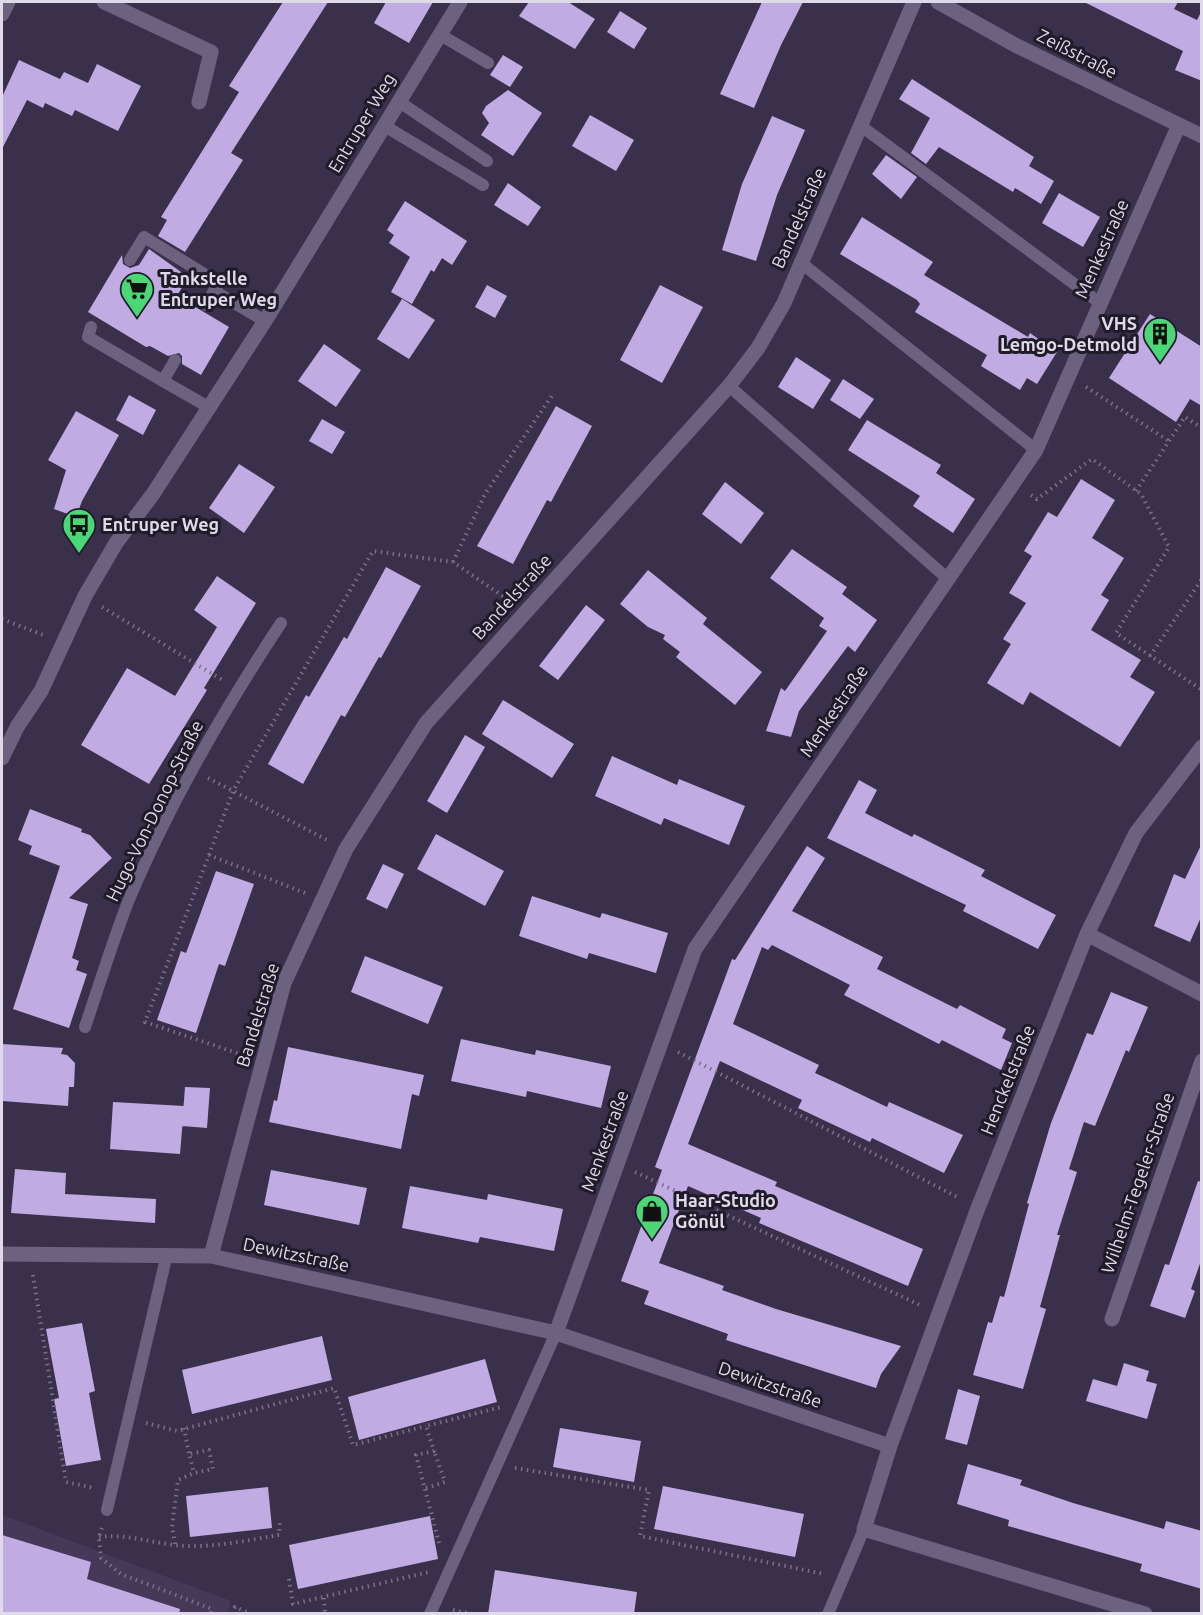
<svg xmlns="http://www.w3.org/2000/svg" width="1203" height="1615" font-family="Ubuntu,sans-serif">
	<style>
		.built { fill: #453859 }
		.building { fill: #c0abe3 }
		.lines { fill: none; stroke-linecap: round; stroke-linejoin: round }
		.path { stroke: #7a7188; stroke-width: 4; stroke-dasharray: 1.5 4.5; stroke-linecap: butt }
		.lane { stroke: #6c617f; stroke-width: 12 }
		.street { stroke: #6c617f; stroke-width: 15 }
		.secondary { stroke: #6c617f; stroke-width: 15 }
		.labels { text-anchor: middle; stroke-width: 6; stroke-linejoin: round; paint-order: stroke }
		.street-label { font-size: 18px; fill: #dfd9ea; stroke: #201b28 }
		.poi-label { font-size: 18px; font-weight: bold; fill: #dfd9ea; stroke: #201b28; text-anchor: start }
	</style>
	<rect width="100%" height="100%" fill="#3b304b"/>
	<path class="built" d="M2 1515 231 1601 227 1613H2Z"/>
	<path class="building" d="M283 2H328L231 153 243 160 185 252 158 236 167 220 161 217 239 92 229 86Z
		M386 2H433L409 43 374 23Z
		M529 2H568L595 19 575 49 519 16Z
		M762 2H803L781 45 754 108 720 94Z
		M1084 2H1178L1174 9 1197 20 1202 10V81L1175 70 1183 51Z
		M620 11 647 28 634 49 607 32Z
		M503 55 523 67 510 87 490 75Z
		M19 60 60 79 64 72 88 83 97 64 141 86 118 131 75 110 72 116 45 103 43 108 27 100 2 149V97Z
		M912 79 1034 157 1029 166 1054 181 1041 204 1015 188 1013 192 939 147 926 164 911 153 930 118 899 99Z
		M508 90 542 113 513 156 481 135 489 123 482 113 486 106Z
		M590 115 634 140 616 171 572 146Z
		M772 116 805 130 777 195 756 261 722 250 742 184Z
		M886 155 917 177 901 199 872 174Z
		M508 183 541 207 528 226 494 205Z
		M1059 193 1100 217 1083 247 1042 223Z
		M405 201 467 241 452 265 442 258 434 272 431 270 412 304 391 292 410 257 389 243 394 235 387 230Z
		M862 217 933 262 924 275 1028 337 1030 333 1057 352 1037 384 1027 378 1020 390 981 366 987 355 915 312 920 304 917 300 840 254Z
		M149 249 188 277 177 296 229 327 201 375 182 364V356L179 353 168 356 150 346 146 347 88 312 122 255 123 264 130 268 139 265Z
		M487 285 507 296 495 318 475 307Z
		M660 285 703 307 662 383 620 360Z
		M402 299 435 320 409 359 377 339Z
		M1150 314 1202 347V406L1190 399 1176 422 1109 378Z
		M324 344 361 370 336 407 298 381Z
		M796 357 831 380 813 409 778 387Z
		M843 379 874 399 860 419 830 400Z
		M129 395 156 410 143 435 116 420Z
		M556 406 592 426 551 502 547 500 513 564 477 546Z
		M76 411 119 435 82 501 76 517 54 509 66 470 48 460Z
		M322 419 345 432 332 454 309 441Z
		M867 420 941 465 936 473 975 499 953 533 913 506 920 496 848 450Z
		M239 464 275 487 244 533 209 508Z
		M1081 479 1115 500 1092 538 1124 558 1101 595 1109 600 1091 630 1141 660 1130 677 1155 692 1120 747 1030 692 1023 705 987 683 1011 644 1003 639 1026 603 1009 593 1032 556 1024 551 1048 512 1057 517Z
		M725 482 764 513 741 544 702 514Z
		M792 549 847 587 842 594 877 620 855 652 848 646 799 711 791 737 766 731 781 688 785 691 827 631 819 626 824 618 770 578Z
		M386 567 421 586 381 658 379 657 345 717 341 715 303 784 268 764 306 695 309 697 344 637 347 639Z
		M648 570 707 618 703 624 762 672 735 705 676 657 680 652 663 639 665 635 648 627 620 604Z
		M217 576 256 603 204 688 207 690 149 784 81 745 127 668 175 696 217 627 194 610Z
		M586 605 605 620 558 680 539 666Z
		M503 700 574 744 552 778 482 734Z
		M465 735 485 747 447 813 427 801Z
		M612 756 677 785 679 779 745 806 729 845 664 818 661 825 595 796Z
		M859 780 877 790 865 813 912 837 914 834 985 870 981 876 1056 915 1038 949 963 911 966 905 827 838Z
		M30 809 82 829 81 832 90 835 112 858 69 898 88 904 72 958 79 961 76 970 87 974 69 1028 13 1009 60 866 29 854 32 846 18 840Z
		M436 834 504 871 485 906 417 869Z
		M1202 843V915L1190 942 1154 926 1174 874 1185 879Z
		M807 846 825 858 792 911 883 957 877 969 957 1009 960 1005 1006 1029 1002 1038 1012 1043 1001 1070 942 1040 939 1044 844 995 850 985 772 945 768 950 762 947 733 1024 819 1065 815 1073 839 1084 887 1107 889 1102 963 1135 944 1173 872 1138 870 1142 798 1108 802 1100 720 1061 688 1144 777 1182 775 1186 923 1249 908 1286 759 1223 761 1218 688 1186 659 1263 724 1286 722 1290 776 1309 901 1346 881 1374 876 1388 726 1340 728 1334 644 1304 649 1291 621 1281 662 1170 655 1167 732 959 735 960Z
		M383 864 404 874 387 909 366 899Z
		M216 871 254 884 225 966 219 964 196 1033 157 1020 181 951 186 953Z
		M532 896 600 918 602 913 668 933 656 973 589 953 587 959 519 936Z
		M365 956 443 987 428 1024 351 992Z
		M1111 992 1148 1007 1129 1052 1126 1050 1095 1126 1084 1122 1069 1169 1077 1172 1057 1235H1060L1040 1307 1046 1309 1023 1389 973 1375 988 1322 992 1323 1000 1296 1004 1297 1029 1204 1027 1203 1051 1123 1087 1033 1093 1035Z
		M461 1039 535 1055 536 1050 611 1066 601 1108 527 1091 526 1097 451 1081Z
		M2 1044 63 1048 61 1054 67 1055 75 1063 74 1087H69L68 1106 2 1101Z
		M288 1047 424 1075 419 1096 412 1094 401 1149 269 1122 274 1100 277 1101Z
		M185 1087 210 1088 207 1128 182 1126Z
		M113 1102 184 1106 180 1154 110 1149Z
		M15 1169 66 1173 65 1194 156 1199 155 1223 11 1213Z
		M271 1170 367 1188 359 1225 264 1205Z
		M1198 1181 1202 1182V1258L1191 1289 1195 1291 1185 1318 1150 1306 1165 1264 1169 1265Z
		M410 1186 487 1200 488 1194 563 1209 554 1251 480 1237 478 1243 402 1228Z
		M82 1323 95 1391 89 1393 101 1460 66 1466 54 1399 59 1398 46 1329Z
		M322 1336 332 1380 192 1414 182 1370Z
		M485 1359 497 1402 359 1440 348 1397Z
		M1124 1363 1149 1371 1146 1381 1157 1384 1147 1419 1086 1401 1093 1379 1117 1386Z
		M958 1389 980 1396 967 1445 945 1439Z
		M560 1428 641 1441 634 1482 553 1467Z
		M968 1464 1022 1480 1020 1485 1073 1503 1164 1529 1166 1521 1202 1531V1589L1140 1571 1142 1564 1008 1526 1009 1520 957 1504Z
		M663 1486 804 1514 795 1557 654 1529Z
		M268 1487 272 1528 190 1537 186 1496Z
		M430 1516 438 1559 298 1589 289 1545Z
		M2 1535 91 1562 87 1579 180 1609 179 1614H2Z
		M495 1570 637 1592 634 1614H488Z"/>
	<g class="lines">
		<path class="path" d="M1086 387 1169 441
			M1136 491 1185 417 1202 428
			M1031 495 1037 499 1092 459 1141 494 1169 547 1116 633 1202 690
			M453 562 485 494 553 394
			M102 607 224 681
			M2 619 46 636
			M1150 656 1202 579
			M208 778 329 841
			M209 855 233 791 373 551 453 562 510 601
			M678 1052 959 1198
			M243 1055 145 1022 209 855 305 893
			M635 1172 922 1306
			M33 1275 66 1482 94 1488
			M146 1423 177 1431 334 1388 353 1445 426 1426
			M184 1428 189 1454
			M515 1468 649 1490 640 1536 824 1574
			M426 1488 445 1482 434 1451
			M102 1528 99 1537 101 1558 121 1574 212 1609 211 1614
			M99 1537C128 1533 157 1545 187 1546 217 1547 249 1540 279 1535L280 1521
			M439 1543 416 1455 434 1451 426 1426 502 1407
			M175 1544 172 1527 178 1480 194 1473 213 1469 209 1450 189 1454 194 1473
			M289 1579 293 1604 429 1572
			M324 1598 325 1614
			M453 1610 472 1614
			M233 1614 235 1607 251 1614"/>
		<path class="lane" d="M439 34 488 63
			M398 101 487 161
			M383 125 483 185
			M861 126 1100 303
			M130 260 144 237 219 283 214 291
			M800 262 1036 450
			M206 305 214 291 265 321
			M91 327 88 337 163 381
			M175 360 163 381 210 408
			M729 386 948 579
			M85 1027C99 986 112 943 128 902 169 804 223 711 281 623
			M107 1510 167 1254
			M430 1614 556 1333
			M828 1614 864 1529"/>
		<path class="street" d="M104 2 211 52 199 102
			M938 2 1015 45 1202 136
			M2 14 8 2
			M1087 934 1202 994
			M2 1254 211 1256 556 1333 890 1446 864 1529 1145 1614
			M211 1256 284 983 346 849 426 723 729 386 758 348 784 303 914 2
			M1112 1319 1202 1061
			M556 1333 695 949 1036 450 1178 127
			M890 1446 978 1208 1087 934 1136 833 1202 747"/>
		<path class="secondary" d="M2 758 17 727 41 691 85 596 116 543 153 494 265 321 460 2"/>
	</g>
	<defs>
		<symbol id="supermarket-pin" viewBox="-11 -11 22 30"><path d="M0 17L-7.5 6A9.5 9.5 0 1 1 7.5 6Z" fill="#4bd677" stroke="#201b28"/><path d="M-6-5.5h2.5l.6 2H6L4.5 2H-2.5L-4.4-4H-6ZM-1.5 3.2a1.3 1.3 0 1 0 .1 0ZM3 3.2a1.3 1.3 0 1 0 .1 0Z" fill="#111"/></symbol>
		<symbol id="building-pin" viewBox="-11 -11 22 30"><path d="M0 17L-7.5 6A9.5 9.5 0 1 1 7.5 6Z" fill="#4bd677" stroke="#201b28"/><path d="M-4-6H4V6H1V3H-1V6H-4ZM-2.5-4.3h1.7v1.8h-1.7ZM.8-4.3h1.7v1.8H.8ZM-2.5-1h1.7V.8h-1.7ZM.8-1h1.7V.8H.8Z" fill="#111"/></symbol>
		<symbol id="bus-pin" viewBox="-11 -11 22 30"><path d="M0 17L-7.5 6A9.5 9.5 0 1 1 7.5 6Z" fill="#4bd677" stroke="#201b28"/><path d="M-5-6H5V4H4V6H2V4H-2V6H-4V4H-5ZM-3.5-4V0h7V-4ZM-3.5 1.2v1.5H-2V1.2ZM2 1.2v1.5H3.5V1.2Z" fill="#111"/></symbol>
		<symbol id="shop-pin" viewBox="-11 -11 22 30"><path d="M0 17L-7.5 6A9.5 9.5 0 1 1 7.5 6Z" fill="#4bd677" stroke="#201b28"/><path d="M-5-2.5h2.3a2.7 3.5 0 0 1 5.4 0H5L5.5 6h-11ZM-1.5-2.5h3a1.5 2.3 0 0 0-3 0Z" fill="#111"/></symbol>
	</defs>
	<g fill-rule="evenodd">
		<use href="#supermarket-pin" x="118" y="270" width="38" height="52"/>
		<use href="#building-pin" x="1141" y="315" width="38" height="52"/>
		<use href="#bus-pin" x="60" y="506" width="38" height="52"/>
		<use href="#shop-pin" x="633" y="1192" width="38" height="52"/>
	</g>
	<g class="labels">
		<g class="street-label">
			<text transform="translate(1077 54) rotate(27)" y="6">Zeißstraße</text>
			<text transform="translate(362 123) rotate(-59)" y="6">Entruper Weg</text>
			<text transform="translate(799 218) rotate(-66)" y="6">Bandelstraße</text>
			<text transform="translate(1102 249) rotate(-66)" y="6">Menkestraße</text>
			<text transform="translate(512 597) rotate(-48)" y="6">Bandelstraße</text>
			<text transform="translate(834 711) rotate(-56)" y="6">Menkestraße</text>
			<text transform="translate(155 811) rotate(-64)" y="6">Hugo-Von-Donop-Straße</text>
			<text transform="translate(258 1015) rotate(-73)" y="6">Bandelstraße</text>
			<text transform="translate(1008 1080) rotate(-68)" y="6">Henckelstraße</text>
			<text transform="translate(605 1141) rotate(-70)" y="6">Menkestraße</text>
			<text transform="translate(1138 1183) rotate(-71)" y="6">Wilhelm-Tegeler-Straße</text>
			<text transform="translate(296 1255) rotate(12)" y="6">Dewitzstraße</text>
			<text transform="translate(770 1385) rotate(19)" y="6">Dewitzstraße</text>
		</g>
		<g class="poi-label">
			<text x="160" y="285">Tankstelle<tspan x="160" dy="21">Entruper Weg</tspan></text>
			<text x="1137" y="330" text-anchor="end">VHS<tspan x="1137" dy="21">Lemgo-Detmold</tspan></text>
			<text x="102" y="531">Entruper Weg</text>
			<text x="675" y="1207">Haar-Studio<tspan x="675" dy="21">Gönül</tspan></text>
		</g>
	</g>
	<rect width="1203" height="1615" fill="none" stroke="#dfd9ea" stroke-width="6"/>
</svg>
